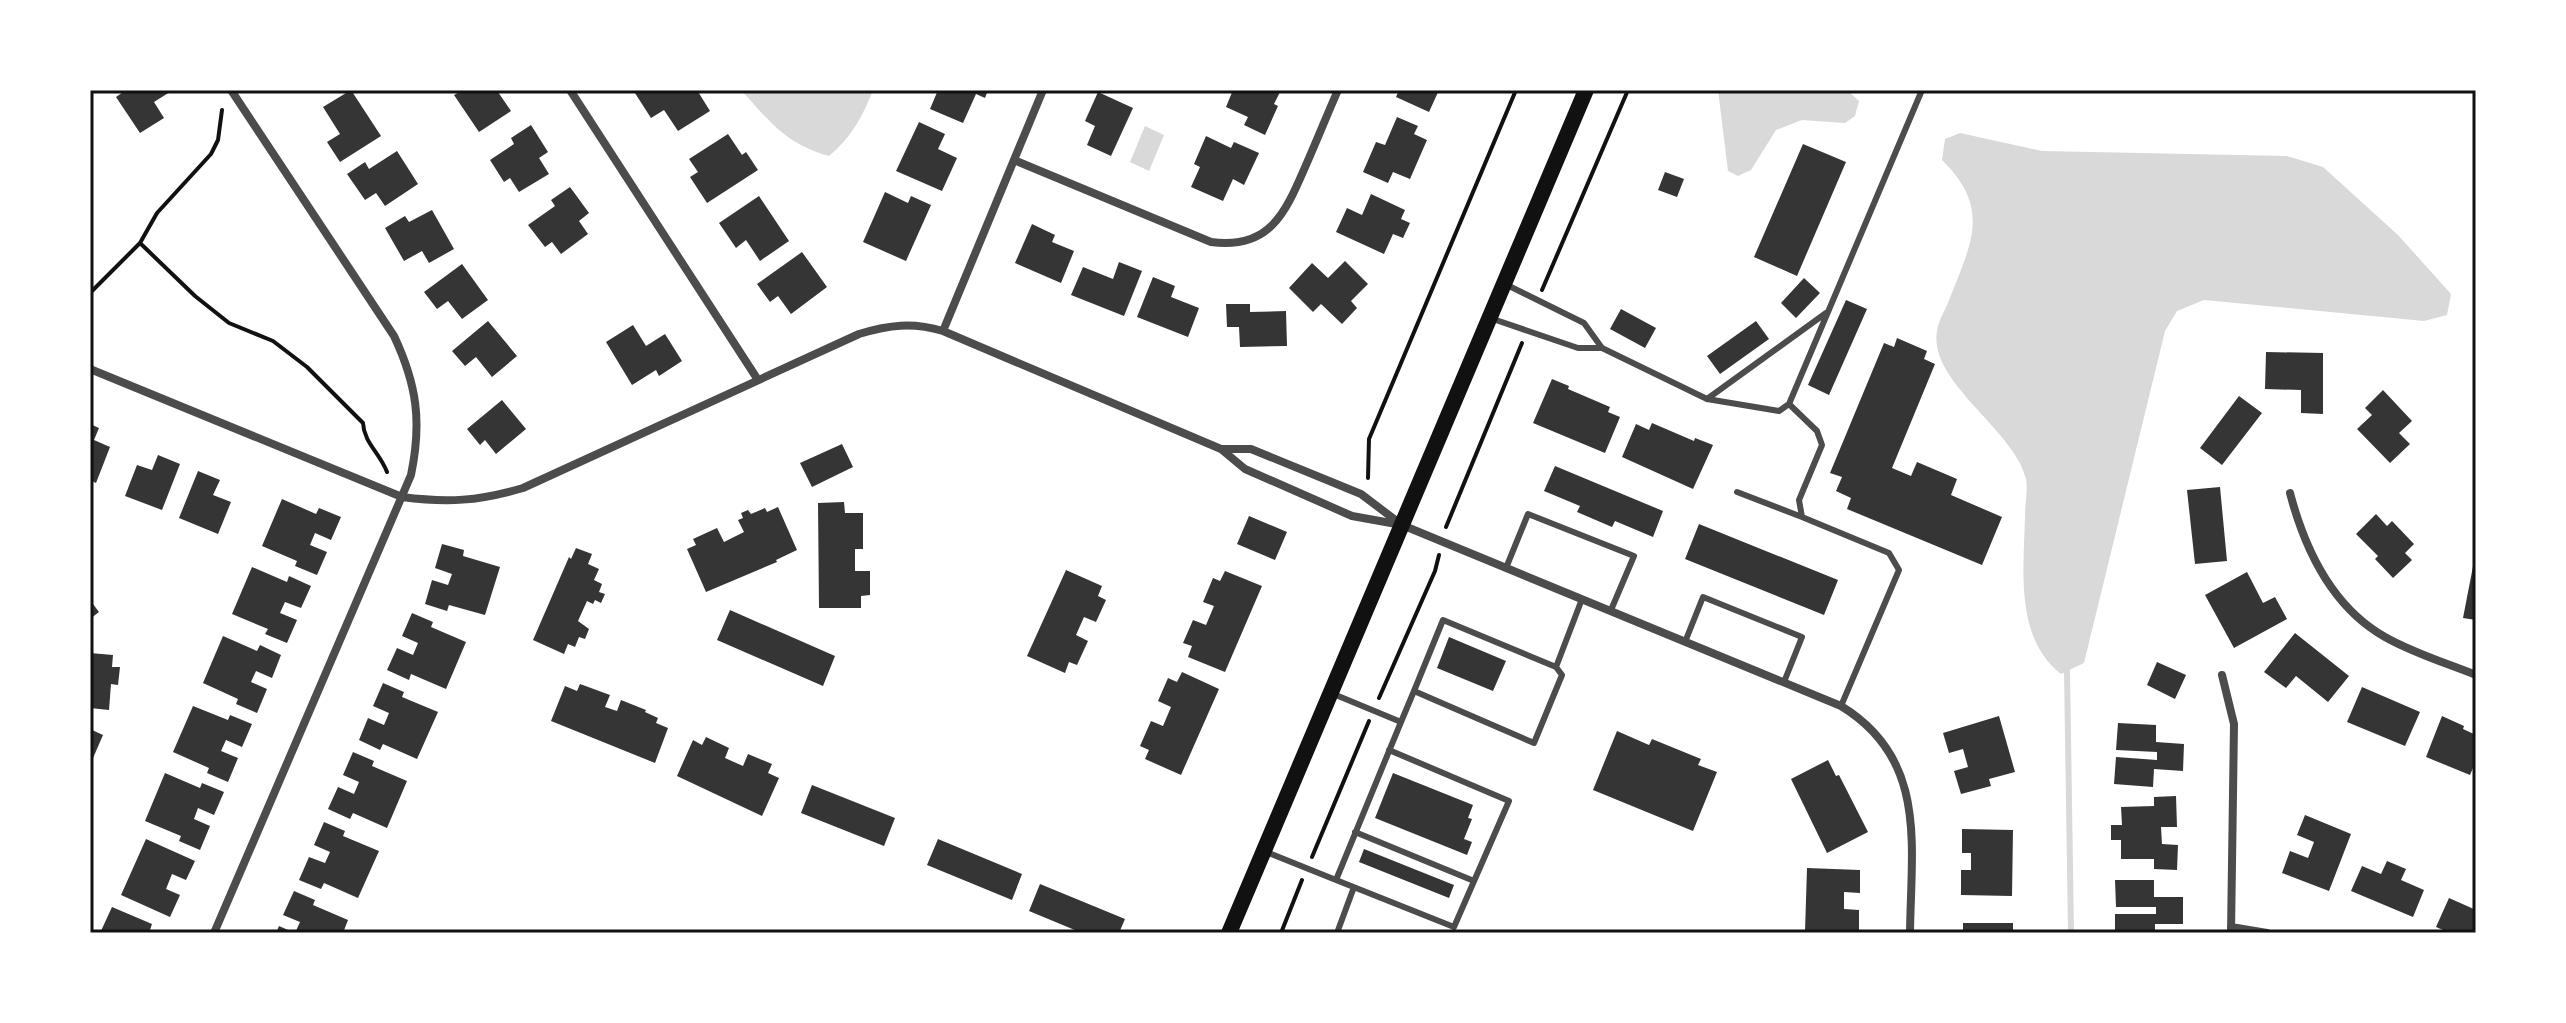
<svg xmlns="http://www.w3.org/2000/svg" width="2566" height="1023" font-family="'Golos Text',sans-serif">
	<style>
		.water { fill: #d9d9d9 }
		.lines { fill: none; stroke-linecap: round; stroke-linejoin: round }
		.stream { stroke: #d9d9d9; stroke-width: 6 }
		.building { fill: #353535 }
		.path { stroke: #111; stroke-width: 4 }
		.service { stroke: #4c4c4c; stroke-width: 6 }
		.minor { stroke: #4c4c4c; stroke-width: 8 }
		.secondary { stroke: #111; stroke-width: 16 }
		.neatline { fill: none; stroke: #111; stroke-width: 3 }
	</style>
	<rect width="100%" height="100%" fill="#fff"/>
	<path class="water" d="M741 90H873C863 116 851 138 829 156 786 144 770 122 741 90Z
		M1718 90H1847L1859 101 1855 116 1845 123 1802 120 1776 130 1751 170 1738 176 1728 171Z
		M1145 126 1164 135 1149 171 1130 162Z
		M1960 133 2042 151 2287 156 2323 167 2398 235 2451 294 2447 315 2424 321 2204 300 2177 311 2165 331 2084 663 2061 674C2014 637 2024 569 2025 515 2025 504 2028 490 2026 479 2015 430 1928 382 1937 331 1938 322 1944 312 1948 303 1970 245 1993 210 1942 160L1945 139Z"/>
	<g class="lines">
		<path class="stream" d="M2067 671 2071 933"/>
	</g>
	<path class="building" d="M126 90H173L154 102 164 118 140 133 116 97Z
		M351 90 381 136 340 162 327 142 340 134 323 107Z
		M463 90H501L498 92 511 111 479 132 454 95Z
		M633 90H697L710 111 678 131 664 110 651 118Z
		M938 90H988L985 98 976 94 963 123 930 109Z
		M1233 90H1281L1274 104 1278 106 1265 135 1244 125 1248 117 1226 107Z
		M1399 90H1439L1429 112 1396 97Z
		M1098 92 1133 108 1111 156 1087 145 1095 126 1085 121Z
		M1397 117 1418 126 1414 134 1427 140 1410 179 1393 172 1388 183 1363 172 1376 142 1385 145Z
		M919 122 945 134 938 149 957 158 942 191 896 171Z
		M531 125 548 152 539 158 549 174 519 192 510 178 504 182 490 160 514 144 511 138Z
		M728 134 742 155 746 152 758 170 707 203 690 177 698 172 689 159Z
		M1206 136 1231 148 1234 142 1259 153 1244 185 1233 179 1223 201 1191 187 1200 167 1194 164Z
		M1803 144 1846 162 1797 276 1754 257Z
		M397 151 418 184 385 206 376 193 365 200 347 174 365 162 369 169Z
		M1665 172 1684 179 1677 197 1658 190Z
		M570 187 589 213 579 221 588 234 561 254 552 242 545 247 528 225 555 206 551 200Z
		M885 192 908 203 911 196 931 205 906 261 863 242Z
		M1371 194 1405 210 1401 219 1410 223 1403 238 1393 234 1384 254 1336 232 1347 208 1362 215Z
		M759 196 789 241 760 261 746 240 736 248 719 223Z
		M432 210 454 249 429 263 422 251 404 261 385 228 405 216 409 222Z
		M1032 224 1055 235 1052 242 1074 251 1061 283 1015 263Z
		M802 252 827 287 791 314 778 296 770 302 757 284Z
		M1345 261 1368 284 1351 301 1357 308 1342 324 1321 304 1313 312 1289 288 1312 263 1328 278Z
		M1119 262 1142 271 1124 316 1071 295 1083 267 1113 279Z
		M462 264 488 300 462 319 448 301 437 309 424 292Z
		M1153 277 1175 286 1171 297 1199 308 1188 337 1137 317Z
		M1804 278 1820 293 1796 318 1781 303Z
		M1846 300 1867 309 1829 395 1808 385Z
		M1226 304H1250V312L1286 311 1287 346 1240 347 1239 327H1227Z
		M1621 309 1656 328 1645 348 1610 329Z
		M488 321 517 356 492 377 476 357 465 366 452 351Z
		M1756 321 1769 339 1720 374 1707 356Z
		M633 325 646 346 665 334 682 361 659 376 656 370 632 385 606 342Z
		M1897 338 1927 351 1924 359 1935 364 1892 468 1911 476 1917 462 1957 479 1951 495 2002 517 1982 565 1847 509 1851 498 1836 491 1842 477 1830 473 1884 343 1894 347Z
		M2266 352 2323 353V414L2301 413V390L2265 389Z
		M1552 379 1569 386 1568 389 1610 407 1608 412 1620 417 1605 453 1533 423Z
		M2383 390 2412 421 2399 433 2410 444 2390 463 2357 429 2372 415 2365 408Z
		M2239 396 2262 413 2222 465 2200 448Z
		M502 400 526 429 496 454 485 440 480 445 467 429Z
		M1652 423 1694 441 1695 438 1713 445 1693 489 1622 457 1636 424 1649 430Z
		M90 424 99 428 94 440 110 447 96 483 90 480Z
		M842 444 853 467 812 487 800 463Z
		M158 455 180 464 162 510 125 496 137 465 152 470Z
		M1555 466 1663 511 1653 537 1615 521 1612 527 1577 512 1580 506 1544 491Z
		M198 471 220 480 213 495 231 502 218 534 179 518Z
		M2220 487 2227 561 2195 564 2187 490Z
		M282 499 316 514 319 508 341 517 331 540 315 533 310 545 327 552 317 575 295 566 297 561 262 546Z
		M844 502 845 513H863V549H855V571H870V595L861 596V608H819L818 503Z
		M778 507 797 550 776 560 777 562 706 592 687 549 696 545 693 539 717 528 724 542 744 532 738 520 743 518 741 513 748 510 751 514 765 508 767 512Z
		M2376 514 2387 526 2392 521 2414 544 2405 553 2412 560 2393 578 2375 559 2378 556 2356 534Z
		M1249 516 1287 532 1275 560 1237 544Z
		M1699 524 1838 580 1824 615 1685 559Z
		M442 544 464 550 463 556 500 567 485 615 449 605 447 611 425 604 432 580 448 585 452 574 435 568Z
		M576 548 592 554 588 564 599 569 594 580 602 584 599 592 605 594 601 603 595 600 593 604 587 601 578 621 589 629 585 639 579 637 575 647 568 644 564 654 533 640 569 557 571 559Z
		M2475 556H2476V620L2463 618Z
		M252 567 287 582 289 576 311 586 301 608 285 602 280 613 297 620 287 643 265 634 268 629 232 614Z
		M1066 570 1102 586 1098 596 1106 600 1096 622 1084 617 1076 635 1088 641 1077 665 1069 662 1065 673 1027 656Z
		M1225 571 1262 586 1225 672 1188 657 1192 646 1183 643 1193 620 1206 625 1214 606 1203 602 1213 578 1220 581Z
		M2247 572 2263 603 2275 597 2287 619 2234 648 2205 595Z
		M90 600 99 612 90 619Z
		M730 610 835 656 823 686 717 640Z
		M412 613 433 622 431 627 466 642 446 689 411 674 409 680 387 670 397 648 413 655 418 643 402 636Z
		M2295 633 2349 676 2328 702 2296 676 2286 688 2264 672Z
		M223 636 257 651 260 645 281 655 272 678 256 671 251 682 267 689 257 713 236 704 238 699 203 683Z
		M1449 637 1506 661 1493 691 1437 668Z
		M90 653 113 655 112 667H120L118 685 111 684 109 710 90 708Z
		M2157 662 2186 675 2175 699 2147 685Z
		M1182 672 1219 689 1181 775 1145 759 1149 750 1140 746 1151 721 1163 726 1171 707 1158 701 1168 678 1177 682Z
		M383 683 404 692 402 697 438 712 417 759 383 744 380 750 359 740 368 718 384 725 389 713 373 706Z
		M580 684 610 695 605 707 617 711 621 700 646 710 645 712 658 718 656 723 668 728 655 763 551 721 565 686 577 691Z
		M2362 687 2420 712 2405 746 2347 722Z
		M193 706 228 720 230 715 252 724 242 747 226 740 221 751 238 758 228 782 207 773 209 768 173 752Z
		M1999 716 2015 772 1989 779 1991 786 1961 794 1954 771 1968 767 1963 749 1949 753 1943 733Z
		M2442 716 2464 726 2463 729 2476 735V769L2473 768 2470 775 2426 757Z
		M2118 723 2156 725V742L2184 744 2183 771 2154 769 2153 787 2114 784 2116 757 2157 760V752L2116 750Z
		M90 729 103 735 90 765Z
		M1617 731 1649 745 1652 739 1701 759 1698 765 1717 772 1693 831 1593 790Z
		M706 737 729 748 725 758 743 766 748 754 772 764 768 773 779 778 762 816 677 776 693 740 702 745Z
		M353 752 374 761 372 766 407 781 387 828 353 813 350 819 328 809 338 787 354 794 359 782 343 775Z
		M1828 760 1836 776 1839 775 1868 832 1827 853 1791 779Z
		M165 773 200 788 202 783 224 792 214 815 198 808 194 819 210 826 200 850 179 841 181 836 145 821Z
		M1393 773 1473 805 1468 818 1472 819 1464 839 1472 842 1467 855 1375 818Z
		M812 785 895 818 884 846 801 813Z
		M2176 796 2177 827H2161L2162 844 2178 845 2177 870 2154 869V859H2121V840H2111V825H2122L2121 807 2154 806V797Z
		M2305 815 2351 834 2329 891 2282 873 2290 851 2308 858 2314 842 2297 835Z
		M324 822 345 831 343 836 379 851 358 898 324 883 321 889 299 880 309 857 325 863 330 852 314 845Z
		M1962 829 2013 830 2012 896 1961 895V870H1971V853H1962Z
		M146 839 195 861 186 880 172 874 166 889 180 895 170 917 121 895Z
		M938 839 1022 874 1012 900 927 865Z
		M1364 849 1454 885 1449 898 1359 862Z
		M2387 861 2406 869 2401 880 2424 890 2413 917 2351 891 2362 866 2381 874Z
		M1807 868 1860 870V893L1844 892V909L1859 910V933L1805 932Z
		M2115 880H2154V897H2183V924H2155V933H2115V914H2156V907H2116Z
		M1040 884 1125 919 1119 933H1082L1029 911Z
		M294 891 315 900 313 905 348 920 343 933H295L300 922 283 915Z
		M2449 898 2476 910V933H2450L2436 927Z
		M112 907 152 924 149 933H100Z
		M1963 923H2013V933H1963Z
		M279 926 295 933H276Z"/>
	<g class="lines">
		<path class="path" d="M140 243 195 296 229 323 273 341 307 367 363 423C364 443 380 453 387 472
			M1542 290 1628 90
			M90 293 140 243 157 213 211 154 218 140 222 110
			M1368 478 1369 439 1516 90
			M1446 527 1522 343
			M1379 698 1435 571 1439 555
			M1312 857 1369 721
			M1281 933 1302 880"/>
		<path class="service" d="M1490 318 1578 348H1602L1584 323 1505 284
			M1602 348 1707 399 1779 411 1789 404 1922 90
			M1707 399 1826 313
			M1789 404 1817 431 1822 445 1799 500 1802 517 1889 553 1899 570 1841 706
			M1737 492 1802 517
			M1506 568 1528 514 1634 556 1611 610
			M1685 642 1703 597 1802 637 1784 682
			M1414 691 1443 620 1556 667
			M1331 693 1401 722 1414 691 1534 743 1562 675 1556 667 1582 599
			M1355 832 1474 881
			M1264 851 1336 880 1401 722
			M1336 880 1454 927 1509 801 1389 750
			M1337 933 1354 887"/>
		<path class="minor" d="M570 90 758 380
			M1014 160 1211 242C1271 250 1286 211 1306 165 1317 140 1327 115 1338 90
			M943 331 1043 90
			M90 369 402 497C448 503 478 501 523 488L859 334C889 325 912 322 943 331L1221 449 1245 469 1352 516 1402 525 1841 706C1928 759 1911 845 1910 933
			M1222 449H1251L1361 494 1398 522
			M2290 493C2305 550 2332 607 2385 637 2413 653 2446 663 2476 675
			M2222 675 2234 724 2231 933
			M2231 927 2267 933
			M214 933 411 475C422 422 417 385 394 336L231 90"/>
		<path class="secondary" d="M1229 933 1586 90"/>
	</g>
	<rect width="2566" height="1023" fill="none" stroke="#ffffff" stroke-width="184"/>
	<rect x="92" y="92" width="2382" height="839" class="neatline"/>
</svg>
